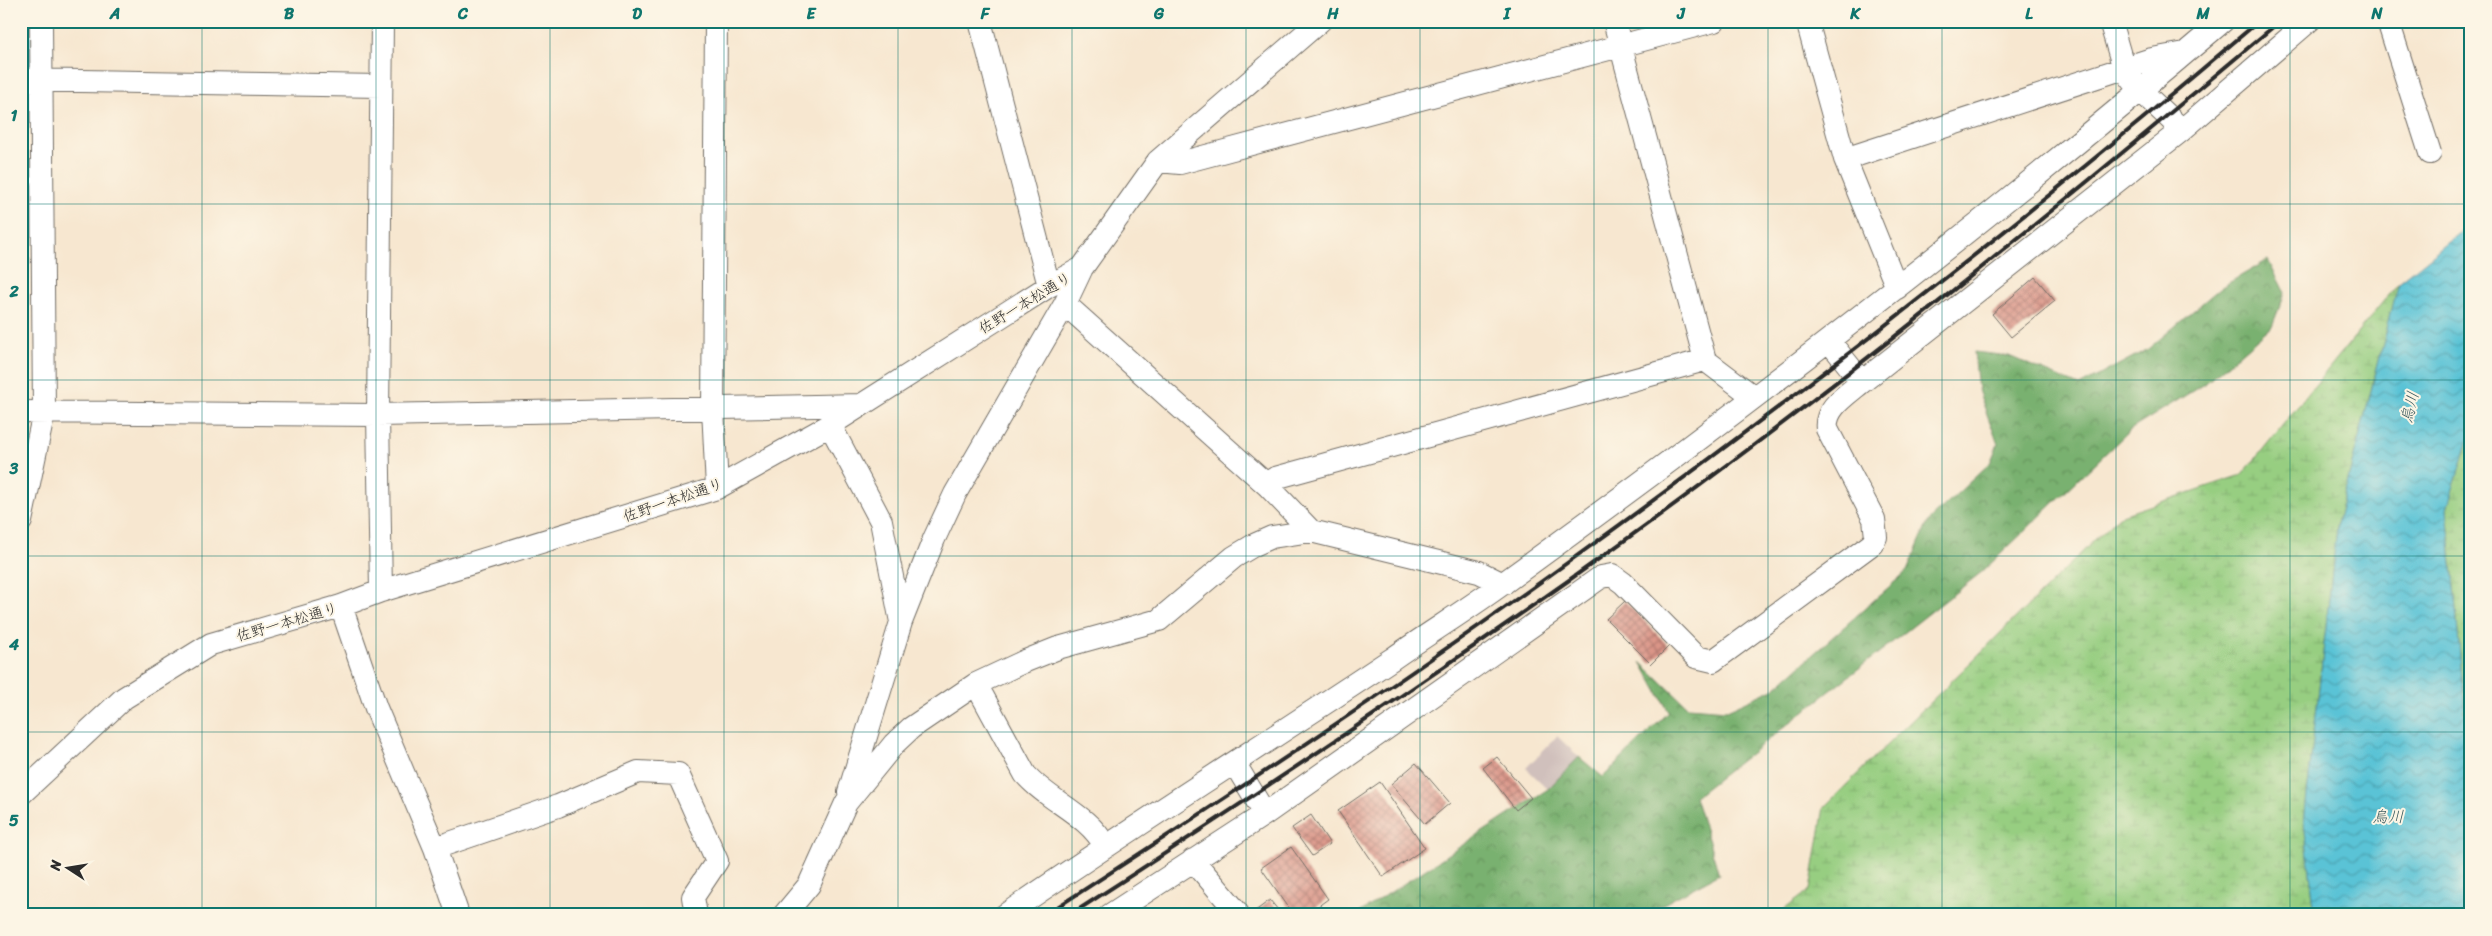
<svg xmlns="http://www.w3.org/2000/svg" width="2492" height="936" font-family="Sriracha,'Klee One',sans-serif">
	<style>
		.industrial { fill: #d0c0bc }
		.forest { fill: url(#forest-crowns); stroke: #526e4d }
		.wetland { fill: url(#wetland-marsh); stroke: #617c56 }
		.water { fill: url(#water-waves); stroke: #427780 }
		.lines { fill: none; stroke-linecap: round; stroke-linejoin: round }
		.stream { stroke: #5ac3d6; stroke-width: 6 }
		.building { fill: url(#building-cross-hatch) }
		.minor-casing { stroke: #726d65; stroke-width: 24 }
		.minor { stroke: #fff; stroke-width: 22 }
		.rail { stroke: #2b2b2b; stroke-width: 4 }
		.grid { fill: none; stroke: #0f766e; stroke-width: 1; stroke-opacity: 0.55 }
		.labels { text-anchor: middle; stroke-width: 4; stroke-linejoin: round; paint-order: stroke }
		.street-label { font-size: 15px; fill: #2b2b2b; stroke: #fcf5e5 }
		.water-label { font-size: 16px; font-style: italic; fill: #39595e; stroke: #fcf5e5 }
		.neatline { fill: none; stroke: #0f766e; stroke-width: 2 }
		.grid-label { font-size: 16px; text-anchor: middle; font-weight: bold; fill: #0f766e }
	</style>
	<defs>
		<pattern id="forest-crowns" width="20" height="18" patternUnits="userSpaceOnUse" patternTransform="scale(1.25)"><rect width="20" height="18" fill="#79b16f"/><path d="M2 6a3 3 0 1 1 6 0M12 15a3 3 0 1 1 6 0" fill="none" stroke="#63905b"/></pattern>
		<pattern id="wetland-marsh" width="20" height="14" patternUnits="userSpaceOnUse" patternTransform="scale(1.25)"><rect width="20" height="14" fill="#97ce81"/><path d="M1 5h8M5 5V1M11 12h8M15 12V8" fill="none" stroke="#82b170"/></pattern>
		<pattern id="water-waves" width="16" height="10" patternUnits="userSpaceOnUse" patternTransform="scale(1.25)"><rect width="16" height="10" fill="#5ac3d6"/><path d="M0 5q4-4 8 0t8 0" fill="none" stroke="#4b9fae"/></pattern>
		<pattern id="building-cross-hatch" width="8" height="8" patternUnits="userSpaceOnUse" patternTransform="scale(1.25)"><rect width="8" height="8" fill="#da9487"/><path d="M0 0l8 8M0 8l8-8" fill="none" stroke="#b1796f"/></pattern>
	</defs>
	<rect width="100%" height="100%" fill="#fcf5e5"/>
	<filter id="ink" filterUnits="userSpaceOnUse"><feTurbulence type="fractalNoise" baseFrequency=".02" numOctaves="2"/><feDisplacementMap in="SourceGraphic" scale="10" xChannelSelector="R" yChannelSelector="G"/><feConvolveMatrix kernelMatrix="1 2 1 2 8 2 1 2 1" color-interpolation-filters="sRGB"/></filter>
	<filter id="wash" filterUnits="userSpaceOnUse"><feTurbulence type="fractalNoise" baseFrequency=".0096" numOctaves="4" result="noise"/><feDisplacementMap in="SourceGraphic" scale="20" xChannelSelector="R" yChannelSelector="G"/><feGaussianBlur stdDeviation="1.12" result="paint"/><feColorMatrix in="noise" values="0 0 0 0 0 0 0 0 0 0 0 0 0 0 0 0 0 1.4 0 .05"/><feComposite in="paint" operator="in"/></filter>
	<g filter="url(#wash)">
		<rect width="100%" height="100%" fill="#f7e7d0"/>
		<path class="industrial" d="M1557 736 1579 757 1548 789 1526 768Z"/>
		<path class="forest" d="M2268 260 2285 293 2272 326 2207 382 2130 430 1983 571 1695 797 1719 874 1643 915H1356L1548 789 1579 757 1603 777 1669 712 1641 662 1688 707 1727 710 1775 688 1907 571 1929 520 1990 463 1998 444 1978 390 1974 352 2009 356 2079 386 2148 349 2220 288Z"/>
		<path class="wetland" d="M2399 282 2338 519 2304 822 2315 915H1777L1810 890 1824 807 2119 516 2242 475Z
			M2471 430V781L2447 508Z"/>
		<path class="water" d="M2471 224V430L2447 508 2471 781V915H2315L2304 822 2338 519 2399 282Z"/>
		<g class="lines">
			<path class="stream" d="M28 21 29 67"/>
		</g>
		<g id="blocks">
			<path class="building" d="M2035 277 2055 301 2011 337 1992 314Z
				M1625 601 1669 646 1651 664 1606 619Z
				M1497 757 1531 798 1516 810 1483 768Z
				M1416 763 1450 803 1425 824 1391 784Z
				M1380 782 1425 848 1383 877 1338 811Z
				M1311 815 1330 844 1312 856 1292 828Z
				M1291 847 1328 899 1306 915H1294L1261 868Z
				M1270 900 1282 915H1256L1254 912Z"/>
		</g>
	</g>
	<g filter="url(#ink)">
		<use href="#blocks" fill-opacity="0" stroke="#726d65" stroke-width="1"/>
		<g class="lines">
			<defs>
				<path id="minor" d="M716 21 713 409 717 488
					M980 21 1049 286
					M1614 21 1705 360 1754 397
					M1807 21 1845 159 1897 288
					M2110 21 2124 69 2141 91 2182 130
					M2388 21 2430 153
					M21 80 380 86
					M1845 159 2152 59 2185 53
					M1158 161 1180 163 1714 21
					M1065 304 1267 485 1311 531
					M1829 341 1862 382
					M21 412 378 415 861 405
					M830 425 881 521 901 622
					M1267 485 1275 478 1705 360
					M21 521 44 412 41 21
					M381 591 378 415 382 21
					M341 606 376 708 435 848 458 915
					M976 684 1025 774C1048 801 1088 814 1105 846
					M1235 764 1265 814
					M849 792 901 622 934 539 955 494 1065 304 1082 268
					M21 794 124 698 211 644 341 606 381 591 717 488 830 425 1049 286 1082 268 1158 161 1320 21
					M435 848 558 806 638 772 678 774 717 861 693 897 696 915
					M1193 860 1237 912
					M784 915 809 885 846 803 894 744 911 728 976 684 1023 662 1058 648 1159 620 1234 557 1254 545 1272 537 1311 531 1479 572 1503 584
					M1005 915C1132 827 1263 745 1392 659 1429 633 1468 609 1505 582 1751 404 1992 218 2223 21
					M1110 915 1265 814 1601 577 1612 575 1623 583 1696 657 1713 661 1872 544 1876 537 1874 519 1827 429C1824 408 1847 395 1862 382L2182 130 2309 21"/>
			</defs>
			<use href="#minor" class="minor-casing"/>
			<use href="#minor" class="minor"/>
			<path class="rail" d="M1045 915C1221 801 1397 686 1567 563 1805 392 2036 211 2259 21
				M1070 915C1239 806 1407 694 1572 578 1817 405 2050 215 2280 21"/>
		</g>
	</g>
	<path class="grid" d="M202 21V915M376 21V915M550 21V915M724 21V915M898 21V915M1072 21V915M1246 21V915M1420 21V915M1594 21V915M1768 21V915M1942 21V915M2116 21V915M2290 21V915M21 204H2471M21 380H2471M21 556H2471M21 732H2471"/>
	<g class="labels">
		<g class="street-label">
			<text transform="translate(1025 303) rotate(-31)" y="5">佐野一本松通り</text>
			<text transform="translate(673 500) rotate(-19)" y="5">佐野一本松通り</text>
			<text transform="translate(287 622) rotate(-16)" y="5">佐野一本松通り</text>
		</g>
		<g class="water-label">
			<text transform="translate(2409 407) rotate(-76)" y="6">烏川</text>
			<text x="2388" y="822">烏川</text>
		</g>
	</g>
	<rect width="2492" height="936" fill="none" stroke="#fcf5e5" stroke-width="55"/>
	<g transform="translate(68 868) rotate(282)" stroke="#fcf5e5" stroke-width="4" paint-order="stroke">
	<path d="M0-4L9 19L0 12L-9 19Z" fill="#2b2b2b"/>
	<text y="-8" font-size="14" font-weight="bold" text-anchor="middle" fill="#2b2b2b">N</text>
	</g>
	<rect x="28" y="28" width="2436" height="880" class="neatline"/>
	<g class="grid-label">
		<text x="115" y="19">A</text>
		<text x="289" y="19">B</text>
		<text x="463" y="19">C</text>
		<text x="637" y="19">D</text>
		<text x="811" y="19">E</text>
		<text x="985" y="19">F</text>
		<text x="1159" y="19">G</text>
		<text x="1333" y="19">H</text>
		<text x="1507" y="19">I</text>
		<text x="1681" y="19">J</text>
		<text x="1855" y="19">K</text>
		<text x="2029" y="19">L</text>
		<text x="2203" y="19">M</text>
		<text x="2377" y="19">N</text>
		<text x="14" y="121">1</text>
		<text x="14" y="297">2</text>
		<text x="14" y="474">3</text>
		<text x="14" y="650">4</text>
		<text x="14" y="826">5</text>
	</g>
</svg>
